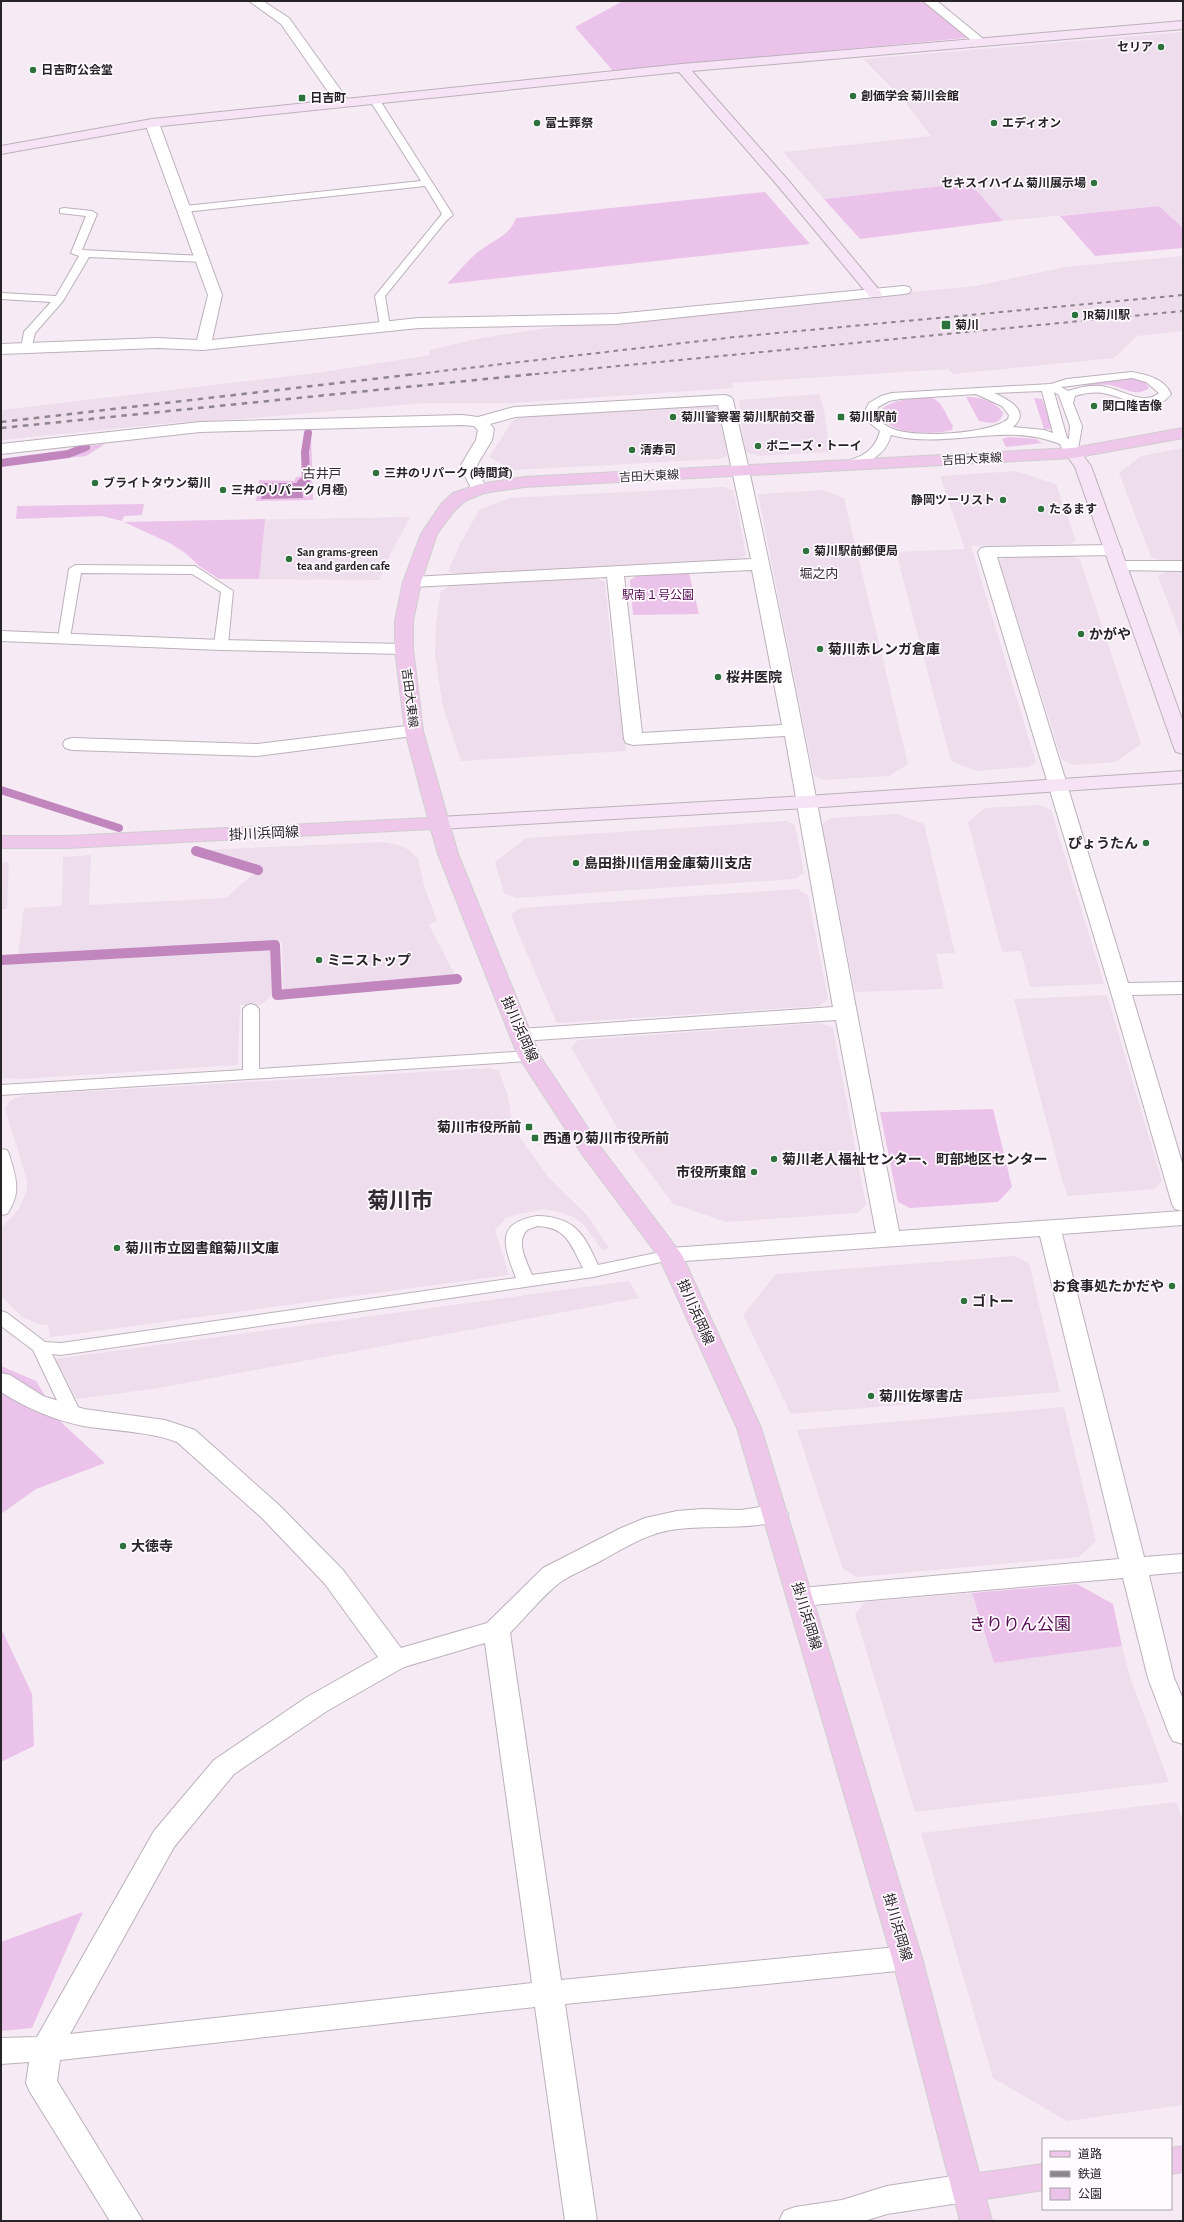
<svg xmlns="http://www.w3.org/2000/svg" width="1184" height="2222" font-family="'Alegreya Sans','Noto Sans JP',sans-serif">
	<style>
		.built { fill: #eedded }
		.green { fill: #ebc2e9 }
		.water { fill: #c086bd }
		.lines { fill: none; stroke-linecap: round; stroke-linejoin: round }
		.stream-far1 { stroke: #c086bd; stroke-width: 8 }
		.stream { stroke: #c086bd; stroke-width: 10 }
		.lane-casing { stroke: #bcb1bb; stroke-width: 2 }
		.street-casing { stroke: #bcb1bb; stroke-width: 2 }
		.secondary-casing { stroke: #bcb1bb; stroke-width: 2 }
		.primary-casing { stroke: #cfcfcf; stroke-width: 2 }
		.lane { fill: #fff; fill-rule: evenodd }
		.street { fill: #fff; fill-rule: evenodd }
		.secondary { fill: #f6e3f5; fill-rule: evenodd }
		.primary { fill: #eec7eb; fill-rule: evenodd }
		.rail-far1 { stroke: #8d858c; stroke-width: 2; stroke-dasharray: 4.5 4.5; stroke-linecap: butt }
		.rail { stroke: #8d858c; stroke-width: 2.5; stroke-dasharray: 5.5 5.5; stroke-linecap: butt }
		.poi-dot { fill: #2d713c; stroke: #fffafe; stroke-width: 1.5 }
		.labels { text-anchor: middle; stroke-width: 3.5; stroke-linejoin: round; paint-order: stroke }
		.far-poi-label { font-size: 12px; font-weight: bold; fill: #272327; stroke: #fffafe; text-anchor: start }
		.far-street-label { font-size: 12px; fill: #272327; stroke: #fffafe }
		.far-park-label { font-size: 12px; fill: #530a53; stroke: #fffafe }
		.far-neighbourhood-label { font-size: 13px; fill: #322a31; stroke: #fffafe }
		.poi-label { font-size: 14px; font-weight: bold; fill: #272327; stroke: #fffafe; text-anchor: start }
		.street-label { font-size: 14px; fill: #272327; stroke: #fffafe }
		.near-park-label { font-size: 17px; fill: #530a53; stroke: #fffafe }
		.town-label { font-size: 22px; font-weight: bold; fill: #322a31; stroke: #fffafe }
	</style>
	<rect width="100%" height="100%" fill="#f6ebf5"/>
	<path class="built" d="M1183 32V228L1159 206 1003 221 965 177 970 183 824 199 783 152 931 136 902 98 863 59Z
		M1183 256V331L1137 336 1114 358 953 374 949 369 732 383 733 388 514 403H426L240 419 171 423 1 440V410L323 372 430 355 429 350 481 338 580 323 976 286 1065 267Z
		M819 394 824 409 830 452 758 456 745 452 739 400Z
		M709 405 718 408 727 455 720 459 514 470 489 457 513 420 521 417Z
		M1183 448V560L1161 561 1151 557 1119 473 1141 456Z
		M1016 471 1056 484 1076 541 1070 544 971 546 1036 762 1029 767 976 771 951 761 896 552 965 549 940 476Z
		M724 487 733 490 738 512 746 555 738 559 456 575 448 571 459 546 479 510 509 498Z
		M823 490 844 498 908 764 889 776 824 780 814 776 758 494Z
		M410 517 389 557 379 580 219 579 171 544 124 522Z
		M1070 556 1080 559 1141 744 1116 762 1074 765 1062 760 999 561 1006 557Z
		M1183 571V643L1158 576 1165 572Z
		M595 578 605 582 611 644 626 751 461 761 443 707 435 655 436 622 441 591 450 586Z
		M1039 805 1051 810 1104 984 1030 987 1021 951 1002 952 968 822 985 808Z
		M897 814 924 824 955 953 936 954 944 989 855 992 822 824 831 818Z
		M786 821 795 825 804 873 795 879 516 898 504 893 495 862 526 838Z
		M382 842 399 845 409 850 418 859 424 885 437 921 429 925 455 975 283 991 282 941 18 956 24 908 62 906 63 857 91 855 89 905 226 898 260 868 205 850Z
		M9 862 7 909H1V863Z
		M797 889 808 895 828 999 819 1006 557 1023 518 933 511 914 520 908Z
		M272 947V995L261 1005H240L238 1065 21 1079 1 1078V962Z
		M1107 995 1162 1181 1155 1189 1068 1196 1063 1183 1014 999Z
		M821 1023 833 1028 866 1205 857 1213 726 1222 673 1204 619 1131 571 1047 578 1040Z
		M490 1068 499 1071 508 1096 513 1128 549 1178 587 1215 609 1248 602 1250 584 1225 575 1218 563 1213 545 1209 514 1215 506 1218 495 1230 509 1275 52 1337 50 1338 48 1325 39 1324 23 1318 1 1296V1228L19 1209 27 1190V1181L5 1109 9 1102 15 1098 26 1095Z
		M1015 1256 1029 1263 1060 1392 791 1414 743 1315 776 1274Z
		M629 1281 639 1298 159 1388 77 1399 55 1359Z
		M1064 1407 1096 1541 1079 1557 857 1577 843 1569 797 1430Z
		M972 1593 994 1663 1122 1646 1130 1677 1169 1782 915 1812 855 1614 865 1602Z
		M1176 1802 1183 1819V2105L1067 2121 993 2078 921 1833Z"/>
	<path class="green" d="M623 1H929L976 37 613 71 575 27Z
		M970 183 1003 221 860 239 824 199Z
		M765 192 810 244 447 284C458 273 469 258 482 249 497 238 509 236 516 218Z
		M1159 206 1183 228V248L1095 256 1060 216Z
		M1131 378 1144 381 1149 388C1136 398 1123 387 1109 385 1101 384 1092 386 1084 384Z
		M930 397C943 401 946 416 953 426L952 430C935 435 877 436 883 408 898 398 913 398 930 397Z
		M966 397C981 397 994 400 1003 413 1000 426 989 423 979 421Z
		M1034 398 1042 399 1053 429H1044Z
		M305 433H311L313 500 256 501 259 480 294 481 296 477 303 476 302 451Z
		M1009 437 1036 439 1042 443 1006 447 1002 439Z
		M105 444 86 456 1 465V461L67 452 78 447Z
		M144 504 142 515 124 516 122 521 102 516 16 519 17 506Z
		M265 519 259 579H219L199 566 186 553 170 543 124 522Z
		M689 573 699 614 633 615 630 580 637 576Z
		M993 1109 1012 1187 998 1202 910 1208 898 1202 880 1112Z
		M1 1366 36 1381 62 1423 105 1463 36 1489 1 1514Z
		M1077 1584 1113 1604 1122 1646 994 1663 972 1593Z
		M1 1628 32 1694 34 1746 1 1762Z
		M83 1912 32 2028 1 2031V1942Z"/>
	<path class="water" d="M264 483H301L303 498 261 499Z"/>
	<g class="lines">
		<path class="stream-far1" d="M1 463 68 454 86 447
			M301 483 306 480 305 452 308 433
			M1 790 119 828"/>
		<path class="stream" d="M196 851 258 870
			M1 960 275 945 277 995 457 979"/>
		<defs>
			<path id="lane" d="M374 96 379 99 453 215 446 221 385 296 390 326 385 329 380 326 375 296 442 214 425 186 185 212 180 209 185 206 421 181 369 99Z
				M64 208 92 211 97 214 82 250 203 256 208 259 203 262 89 257 63 301 35 333 31 350H23L21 348 24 332 51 302 1 299V293L56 296 79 256 71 253 86 216 60 213V209Z
				M1132 372C1147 375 1164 378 1171 394 1154 417 1127 398 1107 394 1096 391 1085 393 1075 396L1073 403 1082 426 1077 455 1073 457 1064 453 1060 444C1005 421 947 450 891 435 885 457 866 464 846 469L840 465 842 462C861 458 875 451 880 431L866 420 865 411 869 403 881 396 892 393 1051 384 1067 379ZM1132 378 1146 382 1159 393C1144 406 1122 390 1106 387 1093 384 1080 387 1068 391L1061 387ZM1042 391 1053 433 1044 430 1013 427C1031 411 1009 400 994 393ZM1054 392 1059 395 1070 426 1069 439 1067 438ZM976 394 1002 406 1009 415 1008 419C991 434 912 439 891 428 885 426 880 420 876 417L878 407 889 401 900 399Z
				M75 565 195 566 233 591 228 645 221 649 214 645 221 592 192 574 81 573 70 638 69 641H59L58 638 69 569Z
				M251 1004 256 1006 259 1009V1069L529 1051 535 1053 537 1056 535 1059 529 1061 1 1095V1085L243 1070V1009L246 1006Z
				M1 1149 7 1150 9 1154C16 1178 22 1192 7 1214L1 1215Z
				M537 1216C575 1217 584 1234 598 1265L670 1250 676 1251 678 1255 676 1259 670 1260 593 1277 61 1355 52 1354 82 1415 79 1419 73 1421 67 1419 64 1415 33 1350 1 1326V1311L7 1313 45 1342 61 1343 516 1278C504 1246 494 1223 537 1216ZM537 1226C567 1227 571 1245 583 1268L532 1275C527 1262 515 1242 527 1230Z"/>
			<path id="street" d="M249 1H263L289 18 350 103 348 106H338L281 24Z
				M923 1H937L987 42 985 45H977Z
				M152 119 159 123 222 295 212 340 419 318 616 314 904 286 909 287 911 290 909 293 904 294 616 324 419 328 203 350 158 348 1 354V344L158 338 197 340 208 295 145 123Z
				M725 395 731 397 733 400C797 675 844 954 899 1231L1182 1211 1175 1209 1172 1204 1110 989 978 552 981 548 987 547 1113 545 1119 546 1122 550 1119 554 1113 555 997 557 1128 983 1183 982V994L1132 995 1183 1166V1225L1062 1234 1144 1557 1183 1554V1572L1149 1575 1174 1678 1183 1699V1744L1173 1741 1169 1734 1148 1678 1123 1578 801 1606 792 1604 788 1597 792 1590 801 1588 1119 1559 1040 1236 670 1262 662 1260 658 1255 662 1250 670 1248 876 1233 836 1020 521 1041 513 1040 510 1035 513 1030 521 1029 833 1007 785 736 633 745 626 743 624 739 607 577 412 587 406 586 403 582 406 578 412 577 751 559 718 405 515 417 490 424 494 429 492 440 477 465 481 478 488 489 486 493H474C468 483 464 475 461 465L476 440 478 430 474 426 462 425 200 432 1 454V444L200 422 462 415 478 417 514 407ZM752 570 782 725 642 733 624 576Z
				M1119 561H1183V571L1113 570 1110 566 1113 562Z
				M1 631 221 640 404 644 410 645 413 649 410 653 404 654 221 650 1 641Z
				M414 725 421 727 423 731 421 735 257 756 72 750 65 748 63 744 65 740 72 738 257 744Z
				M1 1373 10 1375 43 1396 84 1409 165 1420 195 1430 280 1506 343 1570 401 1648 487 1623 543 1568 619 1529 645 1518 677 1511 702 1509 741 1510 775 1505 784 1508 788 1514 784 1520C749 1530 714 1525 678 1529 648 1532 623 1549 597 1563 585 1569 573 1574 562 1581 545 1593 525 1618 510 1633L561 1980 907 1946 917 1950 922 1958 917 1966 907 1970 565 2004 597 2221H565L535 2007 60 2060 57 2081 143 2221H110L30 2092 26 2083 29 2062 1 2064V2038L37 2037 154 1831 214 1760 307 1697 378 1657 325 1584 262 1518 177 1442C147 1431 115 1431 83 1426 54 1420 26 1408 1 1392ZM485 1643 532 1983 70 2034 174 1847 234 1774 327 1711 404 1667Z
				M966 2174 977 2178 982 2188 977 2198 966 2202 887 2214 864 2221H779L784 2211 795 2207 842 2200 887 2186Z"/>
			<path id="secondary" d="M1183 21V29L692 71 788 180 880 291 882 294 880 297H870L778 186 679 72 152 127 1 154V146L152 119 682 64Z
				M1073 448 1079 450 1091 466 1183 722V754L1176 752 1174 748 1075 467 1065 453 1067 450Z
				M1183 771V783L807 808 439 829 432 827 429 823 432 819 439 817 807 796Z"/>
			<path id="primary" d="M1183 428V438L1073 458 524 487 484 493 465 501 454 511 437 534 421 582 413 621V649L423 731 458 854 540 1056 599 1145 682 1255 761 1428 922 1958 979 2173 1043 2164V2190L986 2199 992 2221H960L892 1958 737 1428 659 1257 582 1154 518 1056 438 854 431 829 68 848H1V836H68L428 818 405 731 395 649V621L403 582 421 534 442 503 453 493 480 484 524 477 1073 448Z
				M1183 2146V2172L1171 2174V2148Z"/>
		</defs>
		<use href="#lane" class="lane-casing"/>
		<use href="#street" class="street-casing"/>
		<use href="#secondary" class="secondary-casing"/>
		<use href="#primary" class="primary-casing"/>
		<use href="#lane" class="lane"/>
		<use href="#street" class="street"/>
		<use href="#secondary" class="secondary"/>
		<use href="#primary" class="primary"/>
		<path class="rail-far1" d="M408 375 735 337 1183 295
			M526 375 1183 311"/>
		<path class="rail" d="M1 422 416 374
			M1 428 535 374"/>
	</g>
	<g class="poi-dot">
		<circle cx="1161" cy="47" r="4"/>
		<circle cx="33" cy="70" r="4"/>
		<circle cx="853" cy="96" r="4"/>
		<rect x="298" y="94" width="8" height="8" rx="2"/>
		<circle cx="537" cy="123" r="4"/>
		<circle cx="994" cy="123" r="4"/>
		<circle cx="1094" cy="183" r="4"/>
		<circle cx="1075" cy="315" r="4"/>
		<rect x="941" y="320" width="10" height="10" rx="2"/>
		<circle cx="1094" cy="406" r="4"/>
		<circle cx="673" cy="417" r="4"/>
		<rect x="837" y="413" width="8" height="8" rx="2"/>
		<circle cx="758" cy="446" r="4"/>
		<circle cx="632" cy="450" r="4"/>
		<circle cx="376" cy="473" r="4"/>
		<circle cx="95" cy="483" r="4"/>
		<circle cx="223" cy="490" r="4"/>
		<circle cx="1003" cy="500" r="4"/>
		<circle cx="1041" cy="509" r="4"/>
		<circle cx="806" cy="551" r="4"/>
		<circle cx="289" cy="559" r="4"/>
		<circle cx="1081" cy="634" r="4"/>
		<circle cx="820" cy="649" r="4"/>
		<circle cx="718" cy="677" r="4"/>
		<circle cx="1146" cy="843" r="4"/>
		<circle cx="576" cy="863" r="4"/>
		<circle cx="319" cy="960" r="4"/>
		<rect x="525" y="1123" width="8" height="8" rx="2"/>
		<rect x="531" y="1134" width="8" height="8" rx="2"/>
		<circle cx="774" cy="1159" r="4"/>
		<circle cx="754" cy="1172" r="4"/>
		<circle cx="117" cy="1248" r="4"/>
		<circle cx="1172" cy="1286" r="4"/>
		<circle cx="964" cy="1301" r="4"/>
		<circle cx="871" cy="1396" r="4"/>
		<circle cx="123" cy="1546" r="4"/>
	</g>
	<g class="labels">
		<g class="far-poi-label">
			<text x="1153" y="51" text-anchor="end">セリア</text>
			<text x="41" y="74">日吉町公会堂</text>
			<text x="861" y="100">創価学会 菊川会館</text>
			<text x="310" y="102">日吉町</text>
			<text x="545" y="127">富士葬祭</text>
			<text x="1002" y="127">エディオン</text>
			<text x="1086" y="187" text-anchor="end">セキスイハイム 菊川展示場</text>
			<text x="1083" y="319">JR菊川駅</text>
			<text x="955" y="329">菊川</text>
			<text x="1102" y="410">関口隆吉像</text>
			<text x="681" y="421">菊川警察署 菊川駅前交番</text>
			<text x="849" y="421">菊川駅前</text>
			<text x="766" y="450">ポニーズ・トーイ</text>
			<text x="640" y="454">清寿司</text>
			<text x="384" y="477">三井のリパーク (時間貸)</text>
			<text x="103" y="487">ブライトタウン菊川</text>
			<text x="231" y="494">三井のリパーク (月極)</text>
			<text x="995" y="504" text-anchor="end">静岡ツーリスト</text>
			<text x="1049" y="513">たるます</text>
			<text x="814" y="555">菊川駅前郵便局</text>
			<text x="297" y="556">San grams-green<tspan x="297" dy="14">tea and garden cafe</tspan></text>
		</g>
		<g class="far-street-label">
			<text transform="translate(972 459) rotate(-3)" y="4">吉田大東線</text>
			<text transform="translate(649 476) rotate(-3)" y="4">吉田大東線</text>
			<text transform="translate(410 698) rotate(83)" y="4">吉田大東線</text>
		</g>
		<g class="far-park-label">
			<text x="658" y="599">駅南１号公園</text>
		</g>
		<g class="far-neighbourhood-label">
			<text x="322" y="478">古井戸</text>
			<text x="819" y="578">堀之内</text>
		</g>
		<g class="poi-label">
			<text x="1089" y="639">かがや</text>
			<text x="828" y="654">菊川赤レンガ倉庫</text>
			<text x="726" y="682">桜井医院</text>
			<text x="1138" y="848" text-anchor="end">ぴょうたん</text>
			<text x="584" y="868">島田掛川信用金庫菊川支店</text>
			<text x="327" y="965">ミニストップ</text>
			<text x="521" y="1132" text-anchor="end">菊川市役所前</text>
			<text x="543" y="1143">西通り菊川市役所前</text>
			<text x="782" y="1164">菊川老人福祉センター、町部地区センター</text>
			<text x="746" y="1177" text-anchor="end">市役所東館</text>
			<text x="125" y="1253">菊川市立図書館菊川文庫</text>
			<text x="1164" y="1291" text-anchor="end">お食事処たかだや</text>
			<text x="972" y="1306">ゴトー</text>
			<text x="879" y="1401">菊川佐塚書店</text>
			<text x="131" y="1551">大徳寺</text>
		</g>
		<g class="street-label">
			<text transform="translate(264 833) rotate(-3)" y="5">掛川浜岡線</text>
			<text transform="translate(520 1029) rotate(66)" y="5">掛川浜岡線</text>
			<text transform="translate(696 1312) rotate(66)" y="5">掛川浜岡線</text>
			<text transform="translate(807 1616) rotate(73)" y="5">掛川浜岡線</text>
			<text transform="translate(898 1927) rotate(74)" y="5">掛川浜岡線</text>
		</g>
		<g class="near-park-label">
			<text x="1020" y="1630">きりりん公園</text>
		</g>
		<g class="town-label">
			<text x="400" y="1208">菊川市</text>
		</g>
	</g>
	<rect width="1184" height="2222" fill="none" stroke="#272327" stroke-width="4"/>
	<rect x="1042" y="2138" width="130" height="72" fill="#fffafe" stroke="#a9a4a8"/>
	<rect x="1050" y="2151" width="20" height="6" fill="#eec7eb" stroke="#a9a4a8"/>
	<text x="1078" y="2158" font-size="12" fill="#272327">道路</text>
	<rect x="1050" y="2171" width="20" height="6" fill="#8d858c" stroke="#a9a4a8"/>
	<text x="1078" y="2178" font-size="12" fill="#272327">鉄道</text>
	<rect x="1050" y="2188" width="20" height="12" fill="#ebc2e9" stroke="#a9a4a8"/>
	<text x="1078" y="2198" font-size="12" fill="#272327">公園</text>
</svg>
